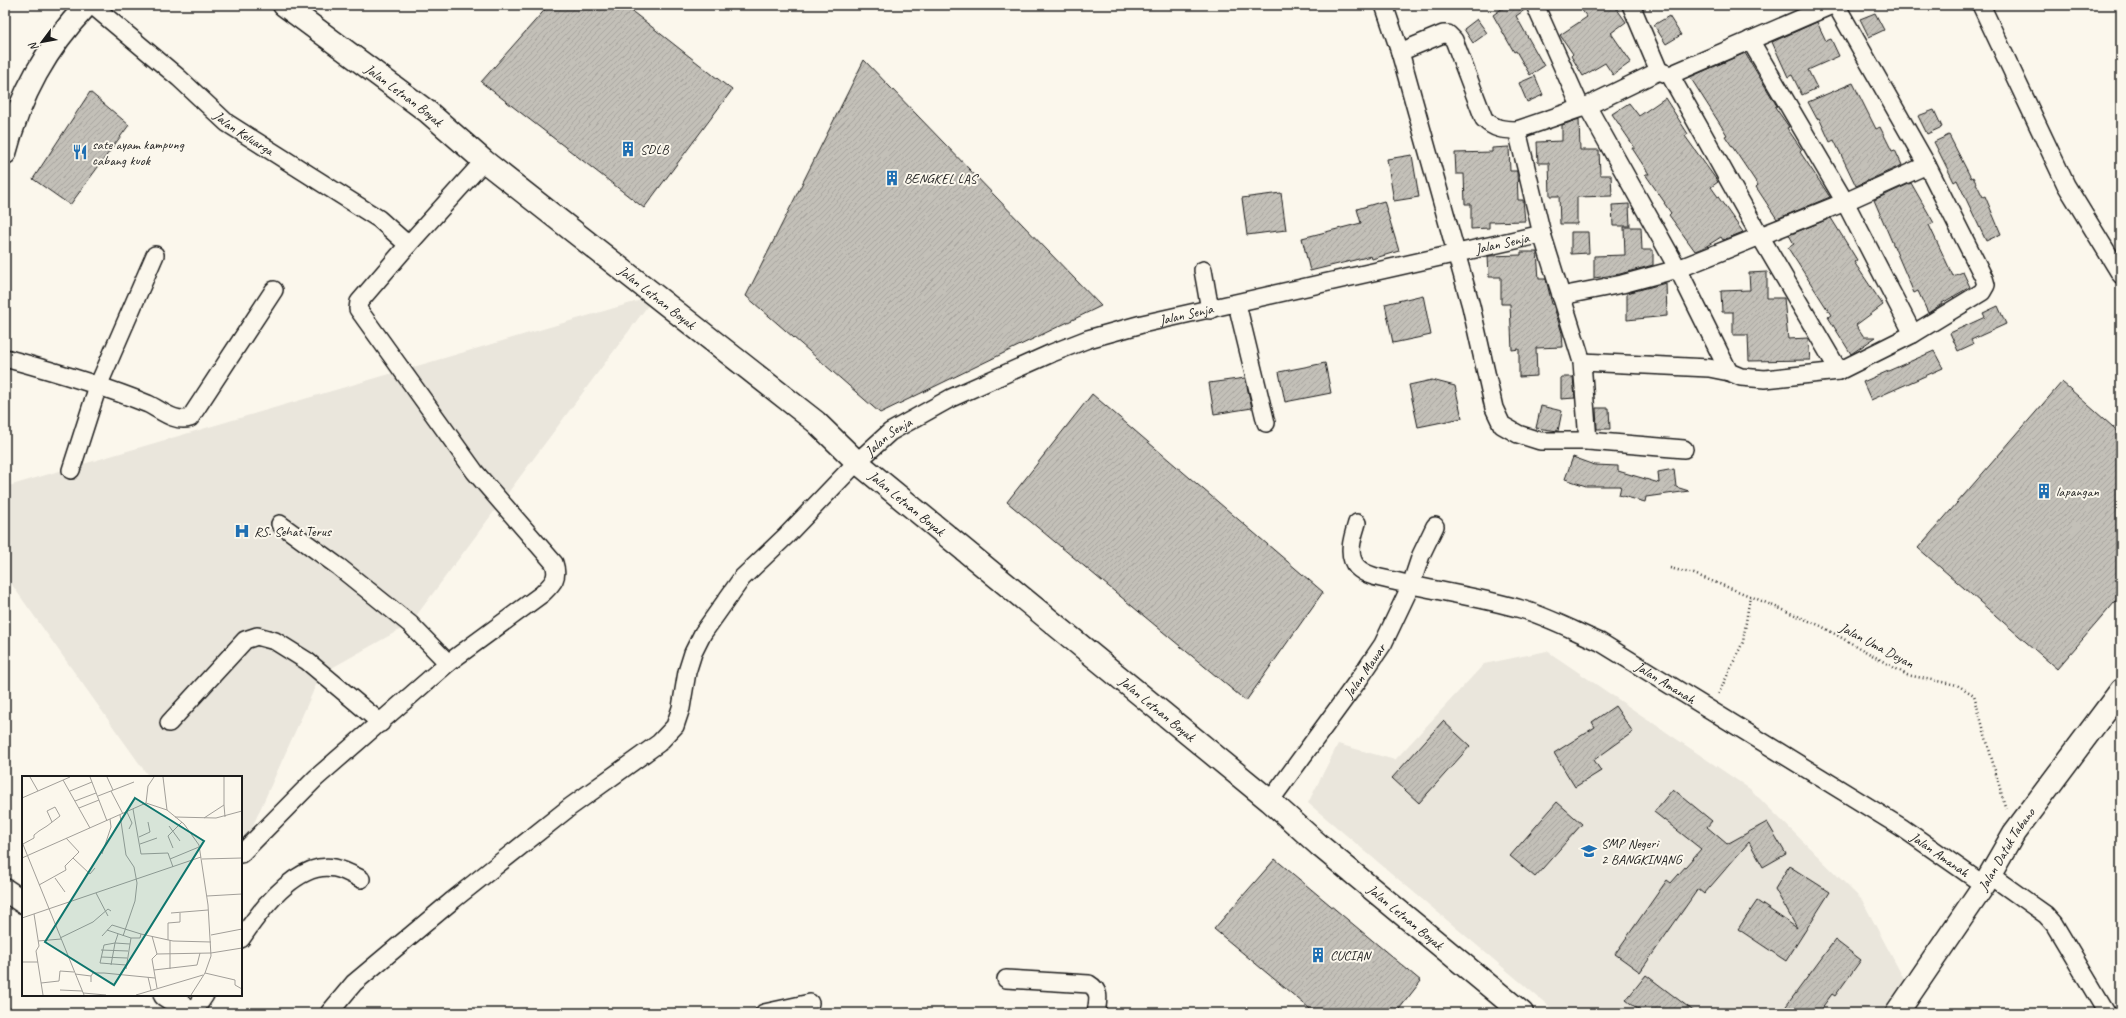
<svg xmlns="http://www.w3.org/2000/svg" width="2126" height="1018" font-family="Caveat,sans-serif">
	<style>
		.built { fill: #eae6dc }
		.building { fill: url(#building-hatch); stroke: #1c1c1c }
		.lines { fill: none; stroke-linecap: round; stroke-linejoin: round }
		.street-casing { stroke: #1c1c1c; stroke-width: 20 }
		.secondary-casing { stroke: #1c1c1c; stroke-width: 25 }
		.path { stroke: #1c1c1c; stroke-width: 2.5; stroke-dasharray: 1 3; stroke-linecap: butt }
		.street { stroke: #fbf7ec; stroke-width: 17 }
		.secondary { stroke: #fbf7ec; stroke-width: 22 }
		.labels { text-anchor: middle; stroke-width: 4; stroke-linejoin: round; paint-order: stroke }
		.street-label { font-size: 14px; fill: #1c1c1c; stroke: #fbf7ec }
		.poi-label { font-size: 14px; fill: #1c1c1c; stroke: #fbf7ec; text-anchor: start }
		.inset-road { fill: none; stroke: #a29f99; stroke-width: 1 }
		.view { fill: #0f766e; fill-opacity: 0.15; stroke: #0f766e; stroke-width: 2 }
		.inset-edge { fill: none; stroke: #1c1c1c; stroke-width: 2 }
	</style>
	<defs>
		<pattern id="building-hatch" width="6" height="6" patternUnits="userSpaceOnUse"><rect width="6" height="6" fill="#c3c0b8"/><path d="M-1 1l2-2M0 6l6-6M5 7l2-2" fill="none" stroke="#a7a49e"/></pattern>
	</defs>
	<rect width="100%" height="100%" fill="#fbf7ec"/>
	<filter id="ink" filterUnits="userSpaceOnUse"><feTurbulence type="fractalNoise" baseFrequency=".025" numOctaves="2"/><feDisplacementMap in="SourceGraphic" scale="8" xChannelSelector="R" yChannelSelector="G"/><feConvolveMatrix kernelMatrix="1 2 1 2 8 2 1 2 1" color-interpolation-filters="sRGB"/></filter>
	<g filter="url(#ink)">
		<path class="built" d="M655 296 410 624 321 674 241 852V777H149L5 575V487Z
			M1547 651 1750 789 1862 900 1905 981 1882 1013H1557L1308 803 1338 744 1395 760 1484 664Z"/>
		<path class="building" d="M549 5H624L732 90 644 208 481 82Z
			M1507 5H1525L1526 9 1516 16 1544 66 1530 75 1516 51 1514 52 1493 15Z
			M1578 5H1614L1626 22 1611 33 1631 62 1613 75 1605 63 1583 76 1571 56 1573 54 1560 35 1587 17Z
			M1875 13 1884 30 1869 37 1860 19Z
			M1669 16 1681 35 1666 44 1654 25Z
			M1477 19 1487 33 1473 43 1464 29Z
			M1817 22 1826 41 1831 39 1839 56 1808 70 1817 88 1802 95 1792 75 1788 77 1772 42Z
			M1745 53 1777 106 1775 107 1789 127 1787 128 1802 150 1800 152 1830 197 1777 219 1756 187 1758 185 1725 136 1727 135 1690 77Z
			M864 60 1101 306 880 413 746 296Z
			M1535 76 1543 95 1527 102 1519 83Z
			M1853 83 1876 129 1880 127 1892 151 1895 150 1902 165 1856 186 1834 140 1830 142 1819 118 1817 119 1808 102Z
			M90 92 129 125 70 205 33 179Z
			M1665 98 1688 134 1685 136 1718 182 1711 187 1743 232 1723 240 1721 237 1705 247 1695 251 1669 215 1671 213 1664 203H1665L1645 174H1649L1632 148H1635L1612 114 1629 103 1639 116Z
			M1934 110 1942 127 1927 134 1918 116Z
			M1579 119 1580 150H1599L1600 175H1611L1612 196 1577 197V224H1560L1559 196H1550L1549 163H1538L1537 142 1562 141V125Z
			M1949 135 1971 178 1973 177 1983 197 1985 196 2001 234 1986 241 1957 180 1954 182 1934 142Z
			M1509 147 1510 171H1517L1518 200H1523L1525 221 1489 222V228L1471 229V204H1465L1464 174H1456L1455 153 1492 152V148Z
			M1412 155 1419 197 1394 201 1387 159Z
			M1911 183 1934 223 1929 225 1953 276 1963 272 1970 287 1942 303V304L1928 313 1918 291 1914 293 1874 200Z
			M1281 193 1286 230 1247 235 1242 198Z
			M1384 201 1399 251 1372 259 1371 256 1310 271 1302 238 1361 223 1357 209Z
			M1629 204 1630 226H1613L1612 205Z
			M1831 218 1857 260 1854 262 1883 305 1856 325 1864 337H1876L1851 354 1828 317 1831 315 1788 248 1794 244 1789 235Z
			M1624 227H1641L1642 250H1653V265L1620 274 1594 278V256L1625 255Z
			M1571 232H1588L1589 253 1571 254Z
			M1521 252H1537L1539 279H1546L1552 304H1553L1562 333 1563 347 1536 348 1537 376 1519 377V349L1512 350 1510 304H1501V277H1489L1488 256 1521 255Z
			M1767 272V298H1784L1788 339 1808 338 1810 360 1749 361 1748 335H1733V312H1722L1721 291 1750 290 1749 273Z
			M1666 283 1667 316 1627 320V293Z
			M1423 295 1431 335 1393 343 1385 304Z
			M1998 306 2006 324 1971 340 1973 344 1958 351 1950 333 1985 317 1983 313Z
			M1934 351 1943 368 1871 400 1863 382Z
			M1325 363 1331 393 1285 402 1279 372Z
			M1561 377H1573L1575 398 1561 399Z
			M1245 378 1252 408 1214 414 1209 383Z
			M1432 380 1455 386 1462 418 1418 427 1409 385Z
			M2062 382 2121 434V595L2057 669 1918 548Z
			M1092 394 1323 592 1246 701 1007 502Z
			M1541 406 1562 411 1558 431 1536 428Z
			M1596 408H1609L1610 429H1597Z
			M1573 457 1595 465 1618 466V471L1659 483 1658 472 1674 469 1676 487 1689 491 1646 497 1645 502 1619 495 1621 486H1586L1565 479Z
			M1615 706 1633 732 1594 760 1601 771 1575 787 1554 753 1595 727 1592 722Z
			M1443 721 1470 746 1419 803 1392 778Z
			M1673 789 1712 821 1707 827 1727 844 1767 822 1786 854 1763 867 1749 842 1704 894 1698 889 1640 972 1615 954 1667 880 1671 883 1701 849 1654 812Z
			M1557 802 1582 824 1535 877 1510 856Z
			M1275 859 1421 981 1396 1013H1315L1214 929Z
			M1789 866 1830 892 1786 961 1738 929 1757 901 1797 928 1775 889Z
			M1835 940 1861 960 1835 996 1832 994 1818 1013H1781Z
			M1646 975 1696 1013H1643L1626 1000Z"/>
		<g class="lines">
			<defs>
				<g id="street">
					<path id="s1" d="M92 5 179 78 227 123 379 219 408 245"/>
					<path d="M1384 5 1400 52 1443 34H1448L1454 40 1484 119C1494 129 1503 130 1517 130L1542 234 1582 362 1588 441"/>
					<path d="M1535 5 1581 108"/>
					<path d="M1631 5 1659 71"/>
					<path d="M1981 5 2066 185 2121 275"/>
					<path d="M1750 40 1845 202 1913 334"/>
					<path d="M1400 52 1471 306 1494 408 1502 425 1518 434 1540 441H1588L1684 449"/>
					<path d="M1670 75 1760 236 1839 371"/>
					<path d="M1587 106 1678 269 1845 202 1927 165"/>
					<path d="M1517 130 1587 106 1659 71 1670 75 1832 5"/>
					<path d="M1203 270 1210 310"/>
					<path d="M1561 296 1622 284 1678 269 1729 372 1741 377 1765 379 1839 371 1913 334 1982 292 1986 285 1984 278 1927 165 1836 5"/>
					<path d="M1237 304 1266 423"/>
					<path d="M5 358C53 371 102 385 148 404 161 410 175 423 190 418L274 290"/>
					<path d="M1582 362 1709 368 1729 372"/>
					<path d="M71 470 98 386 155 255"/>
					<path id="s2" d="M1357 523C1353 536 1346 555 1357 567 1368 578 1388 579 1403 583 1442 592 1483 598 1521 609 1549 617 1574 631 1600 642L1901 827 1984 885"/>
					<path d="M280 524 339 567 410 624 448 663"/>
					<path d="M169 723 245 640 257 636 275 641 307 661 381 723"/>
					<path id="s3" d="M1270 801 1362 675 1383 644 1411 585 1421 555 1435 526"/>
					<path d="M241 854 316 778 448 663 542 594C553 583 559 578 554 563L475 472 358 309 359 302 408 245 484 161"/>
					<path d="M1990 875 2046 915 2054 924 2107 1013"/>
					<path d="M241 939C259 912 297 860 335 868 344 870 353 875 361 879"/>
					<path d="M1006 979 1089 984C1101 991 1098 1000 1096 1013"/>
					<path d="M193 1013 205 995"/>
					<path id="s4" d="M329 1013 354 983 453 900 570 807 659 743 675 726 681 708 687 672 693 653 703 633 742 578 786 536 857 462 890 432 951 398 1052 353 1088 339 1142 324 1542 234"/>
					<path d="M764 1013 810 1003"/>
				</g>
				<g id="secondary">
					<path id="s5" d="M284 5 428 112 484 161 816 422 857 462 1270 801 1319 845 1522 1013"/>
					<path d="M5 153C20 95 46 48 87 5"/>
					<path d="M5 890 23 902"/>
					<path d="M165 995 193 1013"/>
					<path id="s6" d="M1897 1013 1984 885 2014 833 2121 690"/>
				</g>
			</defs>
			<use href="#street" class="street-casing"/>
			<use href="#secondary" class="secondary-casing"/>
			<path class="path" d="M1670 568 1694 574 1750 596 1743 642 1718 695
				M1750 596 1821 626 1907 675 1957 685 1974 695 2006 810"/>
			<use href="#street" class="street"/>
			<use href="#secondary" class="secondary"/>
		</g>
	</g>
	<defs>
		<symbol id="building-bare" viewBox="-9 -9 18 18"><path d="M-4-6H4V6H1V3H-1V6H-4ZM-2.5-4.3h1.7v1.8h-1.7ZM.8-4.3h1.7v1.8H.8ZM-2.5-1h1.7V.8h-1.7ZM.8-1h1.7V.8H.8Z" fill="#1f6fb2" stroke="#fbf7ec" stroke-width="2.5" paint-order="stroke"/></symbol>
		<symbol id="restaurant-bare" viewBox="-9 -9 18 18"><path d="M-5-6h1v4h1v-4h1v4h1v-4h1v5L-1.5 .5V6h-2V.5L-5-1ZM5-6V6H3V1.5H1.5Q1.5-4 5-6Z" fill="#1f6fb2" stroke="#fbf7ec" stroke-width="2.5" paint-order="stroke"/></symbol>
		<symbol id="hospital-bare" viewBox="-9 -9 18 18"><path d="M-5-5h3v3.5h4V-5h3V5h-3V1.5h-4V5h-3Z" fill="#1f6fb2" stroke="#fbf7ec" stroke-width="2.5" paint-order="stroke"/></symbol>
		<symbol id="school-bare" viewBox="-9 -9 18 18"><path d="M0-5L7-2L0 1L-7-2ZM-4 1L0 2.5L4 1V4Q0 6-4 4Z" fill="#1f6fb2" stroke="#fbf7ec" stroke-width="2.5" paint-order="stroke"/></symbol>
	</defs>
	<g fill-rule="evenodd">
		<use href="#building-bare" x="617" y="138" width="22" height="22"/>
		<use href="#restaurant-bare" x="69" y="141" width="22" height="22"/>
		<use href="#building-bare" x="881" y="167" width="22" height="22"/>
		<use href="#building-bare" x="2033" y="480" width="22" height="22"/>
		<use href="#hospital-bare" x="231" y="520" width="22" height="22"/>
		<use href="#school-bare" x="1578" y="840" width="22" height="22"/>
		<use href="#building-bare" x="1307" y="944" width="22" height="22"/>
	</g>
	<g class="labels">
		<g class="street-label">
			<text dy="5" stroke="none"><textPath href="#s5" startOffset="150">Jalan Letnan Boyak</textPath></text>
			<text dy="5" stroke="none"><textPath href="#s1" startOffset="199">Jalan Keluarga</textPath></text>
			<text dy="5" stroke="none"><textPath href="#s4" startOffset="1468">Jalan Senja</textPath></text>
			<text dy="5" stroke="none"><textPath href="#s5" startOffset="474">Jalan Letnan Boyak</textPath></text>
			<text dy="5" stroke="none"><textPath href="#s4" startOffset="1144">Jalan Senja</textPath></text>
			<text dy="5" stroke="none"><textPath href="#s4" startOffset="820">Jalan Senja</textPath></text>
			<text dy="5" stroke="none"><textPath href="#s5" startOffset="798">Jalan Letnan Boyak</textPath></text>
			<text transform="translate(1877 645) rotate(28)" y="5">Jalan Uma Deyan</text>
			<text dy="5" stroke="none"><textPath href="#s3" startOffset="161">Jalan Mawar</textPath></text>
			<text dy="5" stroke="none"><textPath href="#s2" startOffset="379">Jalan Amanah</textPath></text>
			<text dy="5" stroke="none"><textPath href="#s5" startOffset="1122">Jalan Letnan Boyak</textPath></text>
			<text dy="5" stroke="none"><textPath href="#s6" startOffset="197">Jalan Datuk Tabano</textPath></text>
			<text dy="5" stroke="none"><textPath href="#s2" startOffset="703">Jalan Amanah</textPath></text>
			<text dy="5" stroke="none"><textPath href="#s5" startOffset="1446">Jalan Letnan Boyak</textPath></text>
		</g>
		<g class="poi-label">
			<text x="92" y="149">sate ayam kampung<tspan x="92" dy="16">cabang kuok</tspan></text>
			<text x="640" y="154">SDLB</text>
			<text x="904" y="183">BENGKEL LAS</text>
			<text x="2056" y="496">lapangan</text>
			<text x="254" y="536">RS. Sehat Terus</text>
			<text x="1601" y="848">SMP Negeri<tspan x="1601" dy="16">2 BANGKINANG</tspan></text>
			<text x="1330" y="960">CUCIAN</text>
		</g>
	</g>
	<g transform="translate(22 776)">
		<rect width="220" height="220" fill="#fbf7ec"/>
		<path class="inset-road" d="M8 1 16 15M68 1 85 45M85 1 91 14M141 1 145 34 162 48 177 69 186 129 189 180 183 197 169 219M41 4 68 52M48 15 70 6M89 15 101 38M76 20 112 6M0 22 48 1M53 25 74 17M124 27 145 34M202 29 203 41M57 32 77 24M111 33 119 78 146 77 151 91M105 36 110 47 107 53M98 39 104 79 112 91 115 107 113 125 101 160M153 41 194 42 220 35M182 42 202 29V1M147 50 158 65M117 61 128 56 126 46M0 66 62 219M1 68 12 62V59L17 55 25 50 38 40 33 31 25 35 30 46M118 68 135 62M151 72 146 60 160 46M80 78 89 51 88 43M0 82 124 27 126 10 132 1M51 82 68 98 73 92M148 83 177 71M180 83 220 82M33 102 43 116M17 109 44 94 43 90 57 76 44 62M74 117 86 140M185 120 220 118M149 137 186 134M12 138 17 170 14 175 21 219M0 142 179 81M85 154 109 162H118L119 158 151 165 189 166M96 158 93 167 82 169 78 187 104 189M189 159 220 153M80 160 90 149 119 158M130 160 135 178 130 183 135 212M38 162 71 146 86 133 89 135M146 164V147L158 146V137M148 164V193M16 165 39 163M79 174 106 175M135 178 189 177 220 172M79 181 105 182M0 186H16M89 189 93 167 108 168M104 193 109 162M132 194 175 189 178 177M183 197 213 204V209L220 213M53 198 69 200V206M69 200 71 197H82L133 202M126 201 129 214M19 207 37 205 38 195 52 196M38 214 60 215M61 217 84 219M114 219 181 199"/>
		<path class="view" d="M113 22 182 65 92 209 23 166Z"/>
		<rect width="220" height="220" class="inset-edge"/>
	</g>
	<rect width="2126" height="1018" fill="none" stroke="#fbf7ec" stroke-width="20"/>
	<rect x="10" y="10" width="2106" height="998" fill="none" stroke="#1c1c1c" stroke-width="1.5" filter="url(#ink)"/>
	<g transform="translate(42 42) rotate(238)" stroke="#fbf7ec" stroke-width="3" paint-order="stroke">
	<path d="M0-3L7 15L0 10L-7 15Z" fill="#1c1c1c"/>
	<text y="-6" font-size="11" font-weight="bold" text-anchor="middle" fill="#1c1c1c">N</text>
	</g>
</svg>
